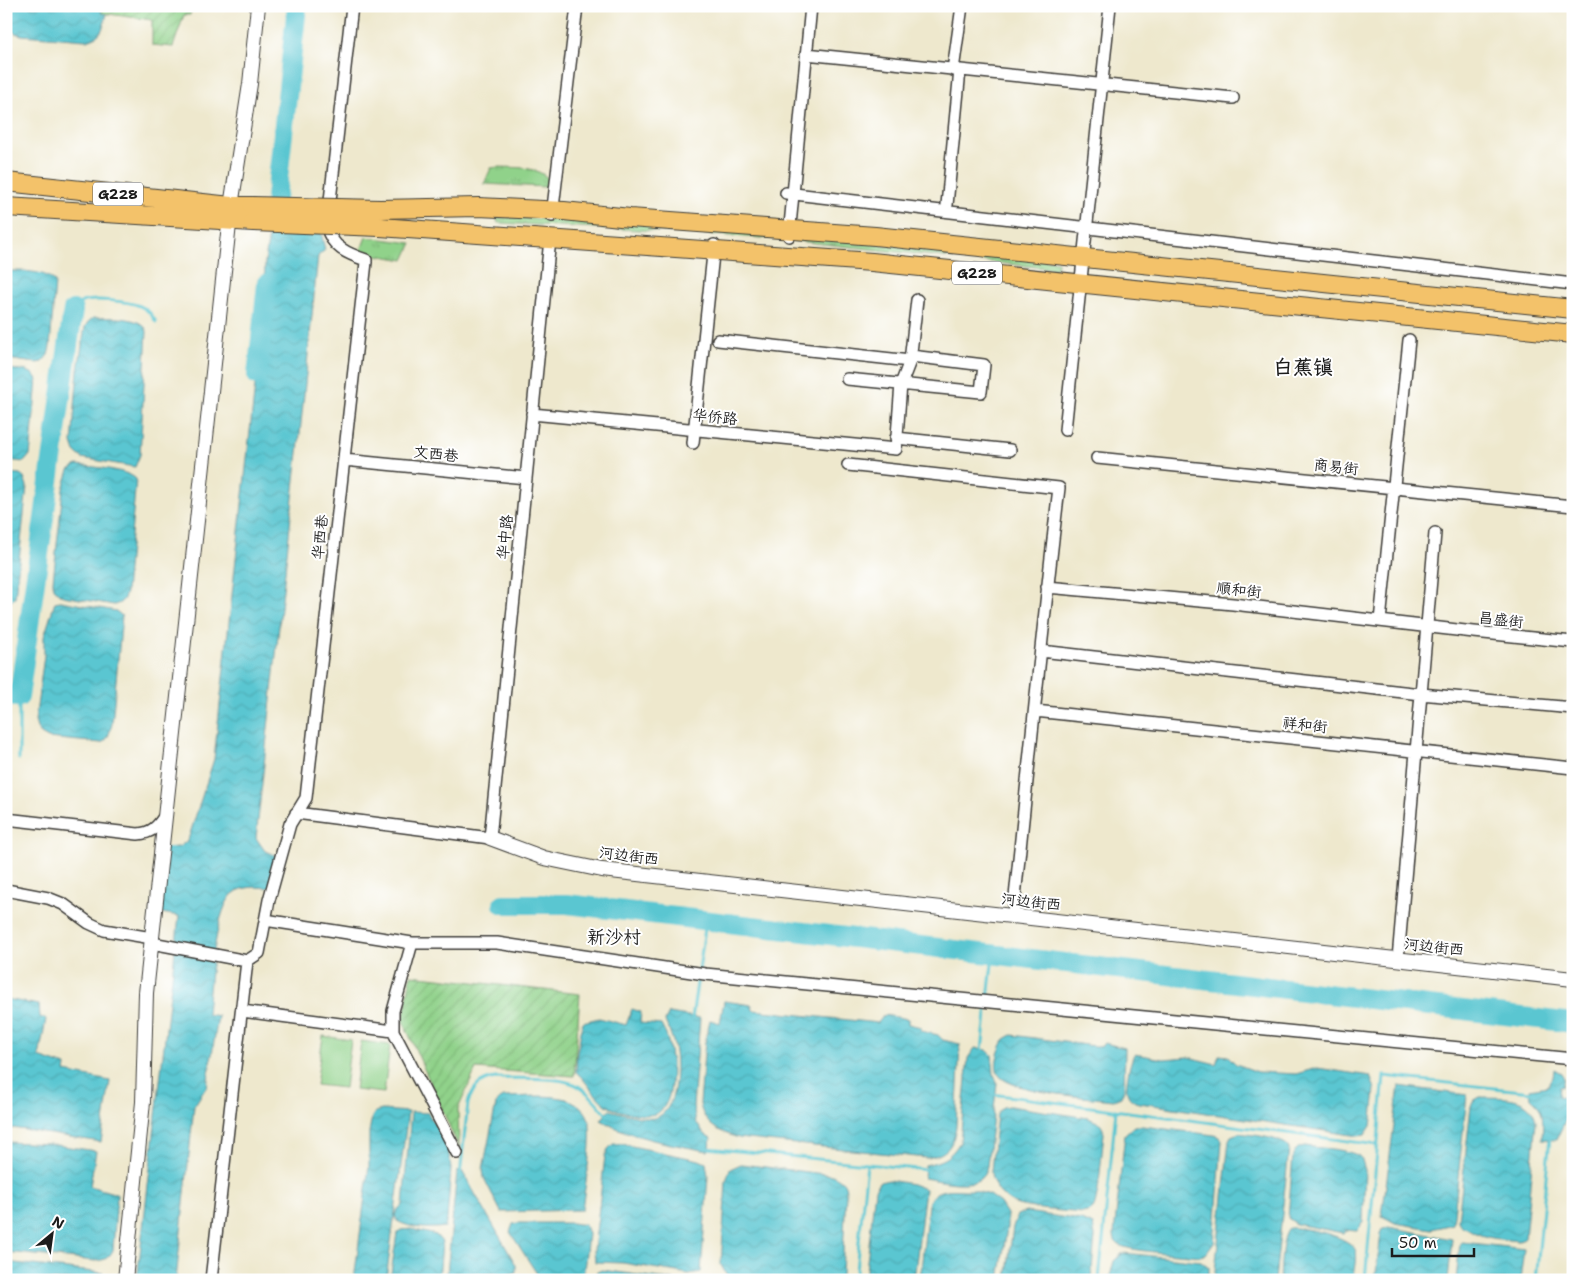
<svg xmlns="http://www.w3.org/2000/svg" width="1579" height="1286" font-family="'Shantell Sans','LXGW WenKai TC',sans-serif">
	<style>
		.grass { fill: url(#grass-tufts); stroke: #567753 }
		.garden { fill: url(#garden-furrows); stroke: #567753 }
		.pitch { fill: #90d28a; stroke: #567753 }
		.water { fill: url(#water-waves); stroke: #3b7176 }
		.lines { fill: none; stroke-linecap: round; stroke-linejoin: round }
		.stream { stroke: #5ac6d1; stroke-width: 3 }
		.river { stroke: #5ac6d1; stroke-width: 20 }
		.minor-casing { stroke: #3c3b37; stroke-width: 14 }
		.tertiary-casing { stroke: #3c3b37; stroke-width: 16 }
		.trunk-casing { stroke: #3c3b37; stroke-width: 20 }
		.minor { stroke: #fff; stroke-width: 11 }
		.tertiary { stroke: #fff; stroke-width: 14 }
		.trunk { stroke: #f3c26a; stroke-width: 18 }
		.trunk-bridge-casing { stroke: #3c3b37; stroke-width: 20; stroke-linecap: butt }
		.trunk-bridge { stroke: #f3c26a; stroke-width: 18 }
		.labels { text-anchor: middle; stroke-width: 4; stroke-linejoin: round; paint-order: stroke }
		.shield { fill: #fff; stroke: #606060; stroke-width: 1 }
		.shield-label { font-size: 14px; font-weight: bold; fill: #1c1c1c }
		.street-label { font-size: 15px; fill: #1c1c1c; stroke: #fff }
		.quarter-label { font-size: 18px; fill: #1c1c1c; stroke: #fff }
		.district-label { font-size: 20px; font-weight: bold; fill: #1c1c1c; stroke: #fff }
	</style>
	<defs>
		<pattern id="grass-tufts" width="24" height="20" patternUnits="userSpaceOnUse" patternTransform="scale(1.25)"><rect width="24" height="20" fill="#90d28a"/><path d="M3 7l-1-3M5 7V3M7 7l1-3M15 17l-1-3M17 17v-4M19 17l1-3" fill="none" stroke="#7cb476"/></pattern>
		<pattern id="garden-furrows" width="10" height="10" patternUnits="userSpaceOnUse" patternTransform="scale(1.25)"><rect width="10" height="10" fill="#90d28a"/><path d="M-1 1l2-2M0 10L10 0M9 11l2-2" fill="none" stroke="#7cb476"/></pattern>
		<pattern id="water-waves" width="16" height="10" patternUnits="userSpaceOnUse" patternTransform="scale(1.25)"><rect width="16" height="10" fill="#5ac6d1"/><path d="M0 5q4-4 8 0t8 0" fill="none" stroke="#4eaab3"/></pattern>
	</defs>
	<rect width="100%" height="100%" fill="#fff"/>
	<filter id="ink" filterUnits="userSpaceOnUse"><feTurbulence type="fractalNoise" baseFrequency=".02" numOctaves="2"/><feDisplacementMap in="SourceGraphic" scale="10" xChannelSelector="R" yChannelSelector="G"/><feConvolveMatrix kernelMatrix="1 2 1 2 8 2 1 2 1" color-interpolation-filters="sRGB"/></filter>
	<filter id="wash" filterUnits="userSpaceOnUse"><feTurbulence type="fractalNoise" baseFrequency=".0096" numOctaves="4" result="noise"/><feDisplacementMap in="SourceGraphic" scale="20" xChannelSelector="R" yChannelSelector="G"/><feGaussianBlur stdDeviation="1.12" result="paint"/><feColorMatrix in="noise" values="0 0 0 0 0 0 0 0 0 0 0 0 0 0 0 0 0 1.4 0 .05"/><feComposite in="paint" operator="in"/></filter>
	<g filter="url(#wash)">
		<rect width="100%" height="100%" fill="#eee8cd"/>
		<path class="grass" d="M498 167C521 168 539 165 554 185L546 187 484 184 491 168Z
			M497 217 639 222 1058 261V264L1055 269 778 239 638 230 498 223 497 221Z
			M366 237 412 243 404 260 360 252Z"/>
		<path class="garden" d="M103 6H192L190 15H184L173 47 152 45V20L101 13Z
			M411 975 580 994 574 1076 476 1069 458 1109 459 1148 403 1021Z"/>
		<path class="pitch" d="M323 1036 351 1040 345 1088 316 1085Z
			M361 1041 390 1045 384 1093 355 1090Z"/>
		<path class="water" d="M6 6H103L101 13 107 14C103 28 102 37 86 40L22 35 15 33 6 26Z
			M271 222 319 223 325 250 318 256 299 443 256 838 265 851 279 857 271 888C257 887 241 885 231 896 215 914 209 988 207 1014L218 1016 207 1086 194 1106 176 1280H137L179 916 156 912 163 848 179 847 188 840 214 759 259 349 263 343 265 261Z
			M6 271C20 271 46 270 55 282L50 347 48 355 42 362 36 363 6 359Z
			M93 318C108 318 141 315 147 331L140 455 135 467 82 458 75 452 72 443 78 370 85 327 88 322Z
			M6 369C16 370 33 368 37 380L31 447 30 455 24 462 6 460Z
			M77 465C92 467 126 469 136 479L126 592C124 600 122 603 114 605L63 596C56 592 53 589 53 581L63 489 69 470Z
			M6 473 20 474 24 477 27 486 15 598 6 603Z
			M60 601 116 611 122 616 112 724C110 731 108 741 101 743L48 738 41 734 37 728 35 721 44 656V637L55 602Z
			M6 999 39 1005 40 1017 46 1019 39 1057 66 1066 65 1072 110 1081 101 1142 13 1128 6 1132Z
			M724 1001 752 1005 753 1010 878 1023 884 1015 908 1019V1024L921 1027V1031L938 1035 943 1040 960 1044 956 1126C953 1146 948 1154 927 1158L739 1138C719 1132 704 1125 700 1104L705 1042 710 1020 720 1023Z
			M632 1009 641 1012 640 1023 661 1025C663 1029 666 1034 667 1038 673 1056 676 1100 659 1112 651 1119 621 1112 611 1108 597 1101 588 1082 576 1072L577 1053 583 1022 599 1018 626 1025Z
			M669 1013 700 1018 693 1106 696 1122 703 1133 711 1138 708 1151C675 1145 630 1138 601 1120L609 1110C618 1112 647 1120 654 1118 678 1113 678 1066 674 1046 673 1038 668 1029 665 1021Z
			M1012 1035 1101 1047 1104 1043 1125 1048 1124 1090 1121 1097 1114 1100C1093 1098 1009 1092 999 1075 993 1064 999 1049 1005 1039Z
			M975 1048 987 1050 992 1055 994 1074 997 1083 987 1166C986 1169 985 1174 982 1177 972 1189 938 1180 924 1178L925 1165C943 1161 950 1158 960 1142L968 1058Z
			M1134 1054 1164 1059 1188 1057 1216 1064 1219 1055 1228 1056 1236 1064 1258 1072 1296 1074 1317 1068 1370 1076 1375 1089 1372 1118 1371 1126 1365 1135 1358 1136 1140 1103C1136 1102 1132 1101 1129 1097 1123 1089 1130 1063 1134 1054Z
			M1554 1069 1561 1073 1564 1078 1562 1087 1559 1086 1558 1096 1570 1099 1567 1105 1570 1111 1556 1140 1542 1139C1543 1122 1545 1109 1531 1098L1530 1089 1548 1086 1553 1077Z
			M1399 1086 1467 1095 1453 1224 1432 1229 1395 1223 1382 1216Z
			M504 1097C524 1097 546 1094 566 1099 574 1101 583 1107 587 1115 596 1130 584 1191 582 1210L501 1212 484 1178 483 1169 496 1104 499 1099Z
			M1480 1097C1502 1098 1531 1094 1536 1121L1525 1238 1523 1240 1519 1241C1502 1239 1484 1239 1470 1230 1464 1226 1461 1228 1458 1221L1471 1106 1473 1101Z
			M1010 1106 1088 1118C1098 1122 1103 1124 1104 1134 1102 1147 1099 1201 1093 1209 1090 1212 1086 1212 1082 1213 1066 1211 1028 1209 1015 1204 1002 1198 991 1185 991 1171L997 1114 1003 1107Z
			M382 1110 408 1112 386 1280H354L369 1166V1132L372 1117 375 1112Z
			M411 1112 428 1113 448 1147 451 1169 447 1219 445 1227C429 1229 412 1229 397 1221L395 1215 398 1209 403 1205Z
			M1134 1126H1142L1214 1135 1219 1137 1222 1141 1214 1243 1206 1254 1200 1256C1186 1254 1127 1252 1118 1244 1115 1242 1114 1238 1114 1234L1125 1134Z
			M1239 1133C1251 1135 1284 1137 1289 1149L1275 1280H1214L1229 1140 1231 1136Z
			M6 1142 49 1144 96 1151 90 1186 117 1194 113 1250C109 1258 105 1260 96 1261L6 1252Z
			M613 1144H622L699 1160 706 1163 708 1176 701 1272 689 1274 623 1263 595 1262 594 1250 605 1156 608 1149Z
			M1305 1146C1323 1149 1345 1148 1361 1157L1365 1170 1363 1222 1357 1231 1345 1230 1343 1233 1296 1224 1288 1218 1293 1155C1296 1149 1298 1147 1305 1146Z
			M741 1164 832 1175C842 1180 846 1182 846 1193L842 1273 840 1280H755L737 1278 726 1274 721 1265 726 1181 730 1169Z
			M462 1171 516 1265V1272L512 1274 447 1273 457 1172Z
			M889 1180 912 1184 925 1189 914 1280H865L875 1189 880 1182Z
			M974 1190 989 1195 1000 1203 1007 1214V1227L999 1280H920L928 1205C933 1184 956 1191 974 1190Z
			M1026 1212 1081 1220 1093 1225 1095 1236 1091 1280H1006L1013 1227 1017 1215Z
			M517 1223H572L585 1225 588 1234 583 1280H541L510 1232 513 1224Z
			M1388 1227 1452 1239 1448 1280H1375L1381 1234 1383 1229Z
			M1290 1228C1304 1227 1353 1236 1356 1252 1358 1260 1354 1271 1354 1280H1280C1281 1268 1281 1234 1290 1228Z
			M411 1229 436 1235 442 1242 439 1280H390L397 1233 402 1230Z
			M1462 1242 1524 1249 1520 1280H1456L1460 1243Z
			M1123 1253 1201 1261 1209 1267V1280H1109L1114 1261Z
			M6 1262 103 1273V1280H6Z
			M602 1270 674 1280H592L597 1272Z"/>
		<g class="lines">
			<path class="stream" d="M73 310C76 306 78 304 82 302 93 298 128 301 140 306 148 309 152 315 156 322
				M19 759V697
				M699 970 706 921
				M988 999 993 955
				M692 1019 698 976
				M982 1051 987 1005
				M992 1094 1378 1145
				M707 1148 927 1170
				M460 1175 468 1103C473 1088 479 1080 496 1078 517 1079 555 1076 574 1084 588 1090 598 1105 608 1116
				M451 1280 452 1271
				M855 1280 867 1164
				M1099 1280 1116 1110
				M1365 1280 1384 1076 1531 1092
				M1536 1280 1550 1137"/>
			<path class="river" d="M273 225 297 6
				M257 375 267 284
				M6 696 19 697 73 310
				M503 904H567L1573 1023"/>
		</g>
	</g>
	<g filter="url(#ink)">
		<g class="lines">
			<defs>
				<path id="minor" d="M352 6 327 227C331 247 348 254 366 260
					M806 54 1233 98
					M953 70 962 6
					M786 193 1573 284
					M947 205 960 70
					M552 216 577 6
					M789 236 811 6
					M718 340 910 361
					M847 379 981 392 984 365 911 356
					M532 414 896 449 901 384 910 361 917 300
					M1065 430 1110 6
					M896 438 1010 450
					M693 443 714 245
					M1097 458 1573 506
					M344 460 526 478
					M848 465 1059 488C1042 630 1028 773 1013 916
					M1047 587 1233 604 1474 632 1573 642
					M1380 621 1409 340
					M1041 651 1421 694 1573 708
					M1035 711 1573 768
					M296 813 490 838 550 239
					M6 819 138 834C151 833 158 827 165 815
					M6 890 48 898 63 904 89 923 104 930 152 938
					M265 920 412 943H497L705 974 1573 1059
					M152 943 247 961 259 953 269 900 290 824 306 798 366 262
					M1398 959 1435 533
					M242 1011 393 1031 457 1153
					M393 1031V1011L412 943
					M211 1280 247 961"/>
				<path id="tertiary" d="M490 838 544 858 602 870 1573 979
					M125 1280 143 1102 146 993 231 206 250 84 258 6"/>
				<path id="trunk" d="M6 182 231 206H252
					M6 207 253 222
					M380 209 478 207 564 211 630 218 875 236 1573 309
					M380 227 872 262 1573 334"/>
			</defs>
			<use href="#minor" class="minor-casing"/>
			<use href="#tertiary" class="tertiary-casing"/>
			<use href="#trunk" class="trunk-casing"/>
			<use href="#minor" class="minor"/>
			<use href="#tertiary" class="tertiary"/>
			<use href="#trunk" class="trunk"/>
			<defs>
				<path id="trunk-bridge" d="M252 206 380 209
					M253 222 380 227"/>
			</defs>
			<use href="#trunk-bridge" class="trunk-bridge-casing"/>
			<use href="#trunk-bridge" class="trunk-bridge"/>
		</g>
	</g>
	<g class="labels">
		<g class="shield">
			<rect x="93" y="182.5" width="50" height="23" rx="4"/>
			<rect x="952" y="261.5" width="50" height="23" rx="4"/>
		</g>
		<g class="shield-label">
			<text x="118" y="199">G228</text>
			<text x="977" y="278">G228</text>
		</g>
		<g class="street-label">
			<text transform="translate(715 417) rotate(6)" y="5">华侨路</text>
			<text transform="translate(436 454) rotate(6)" y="5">文西巷</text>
			<text transform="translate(1336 467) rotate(6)" y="5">商易街</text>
			<text transform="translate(320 537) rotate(-84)" y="5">华西巷</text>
			<text transform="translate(505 537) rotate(-84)" y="5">华中路</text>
			<text transform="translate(1239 590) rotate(6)" y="5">順和街</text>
			<text transform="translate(1501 620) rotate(6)" y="5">昌盛街</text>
			<text transform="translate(1305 725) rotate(6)" y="5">祥和街</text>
			<text transform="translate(629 856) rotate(7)" y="5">河边街西</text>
			<text transform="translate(1031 902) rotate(6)" y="5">河边街西</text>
			<text transform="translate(1434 947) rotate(6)" y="5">河边街西</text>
		</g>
		<g class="quarter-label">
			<text x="614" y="943">新沙村</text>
		</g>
		<g class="district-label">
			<text x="1303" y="374">白蕉镇</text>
		</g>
	</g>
	<rect width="1579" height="1286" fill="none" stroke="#fff" stroke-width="25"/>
	<g transform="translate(52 1234) rotate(29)" stroke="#ffffff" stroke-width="4" paint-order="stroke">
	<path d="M0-4L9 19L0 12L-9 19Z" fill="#1c1c1c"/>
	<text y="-8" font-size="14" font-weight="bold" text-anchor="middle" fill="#1c1c1c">N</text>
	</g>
	<path d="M1392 1248v8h82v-8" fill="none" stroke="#1c1c1c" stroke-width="2.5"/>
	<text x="1399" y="1248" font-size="15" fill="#1c1c1c" stroke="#ffffff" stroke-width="4" paint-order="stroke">50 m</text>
</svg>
